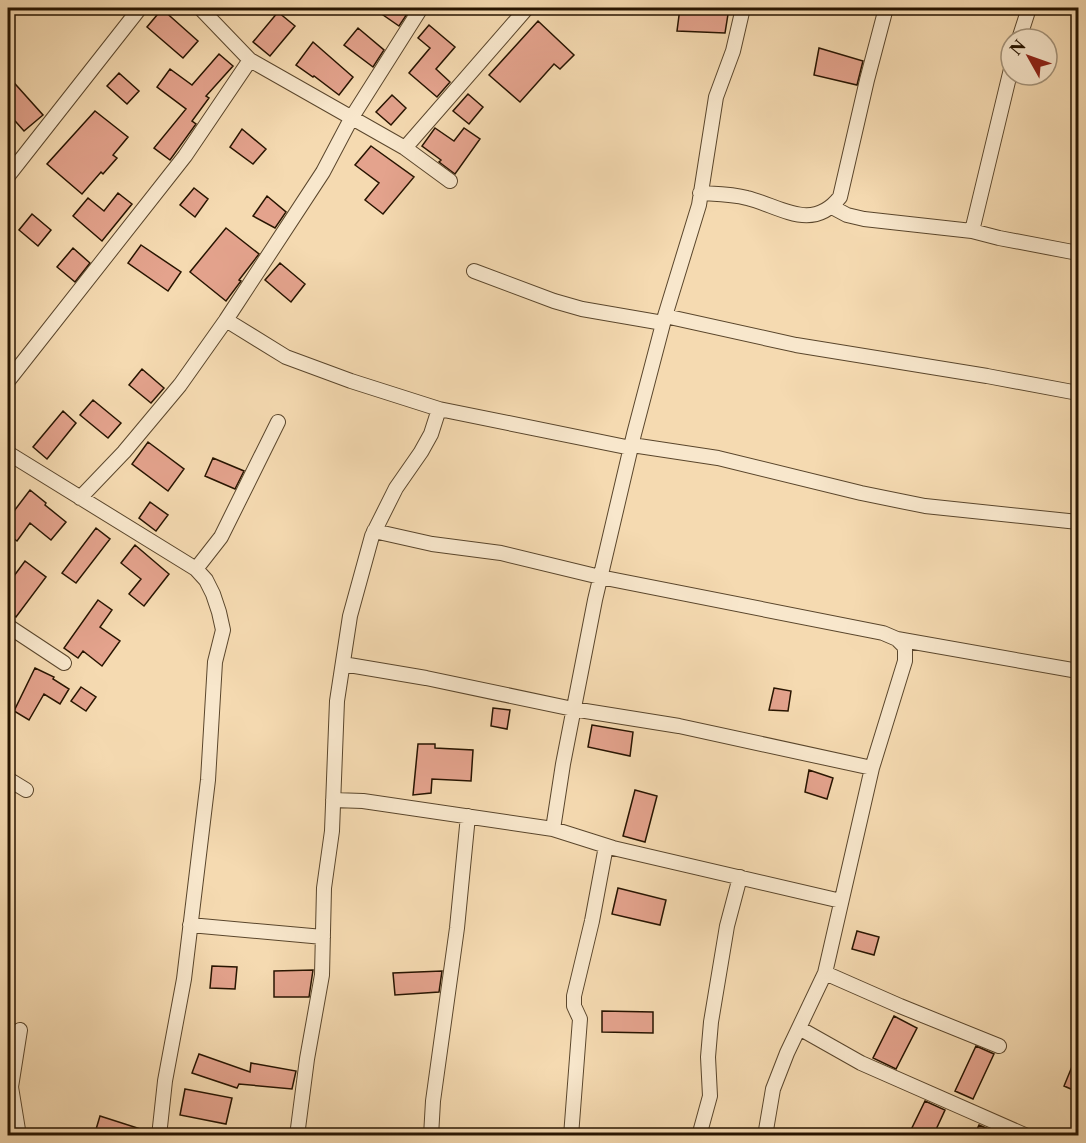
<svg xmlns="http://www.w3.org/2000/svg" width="1086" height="1143" font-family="'Libre Caslon Text',serif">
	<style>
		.building { fill: #e4a38d; stroke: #271400; stroke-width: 1.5 }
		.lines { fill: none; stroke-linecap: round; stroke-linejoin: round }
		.minor-casing { stroke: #5a462c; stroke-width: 16 }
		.minor { stroke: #f8e7cc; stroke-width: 14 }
	</style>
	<rect width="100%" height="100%" fill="#f5dab1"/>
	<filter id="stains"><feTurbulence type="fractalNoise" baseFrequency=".00333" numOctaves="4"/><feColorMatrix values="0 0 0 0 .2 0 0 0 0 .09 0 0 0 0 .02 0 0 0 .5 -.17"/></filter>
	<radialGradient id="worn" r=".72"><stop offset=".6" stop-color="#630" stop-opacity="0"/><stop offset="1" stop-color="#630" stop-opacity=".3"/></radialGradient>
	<path class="building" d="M373 8H411L399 26Z
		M680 8H729L725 33 677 31Z
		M162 9 198 41 183 58 147 27Z
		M278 12 295 26 270 56 253 42Z
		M538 21 574 55 560 69 554 64 520 102 489 75Z
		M429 25 455 47 436 69 450 82 437 97 409 73 430 48 418 38Z
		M358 28 384 50 373 67 344 45Z
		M313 42 353 77 339 95 314 76 313 77 296 65Z
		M819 48 863 61 857 85 814 75Z
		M219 54 233 66 206 96 209 98 192 121 196 124 170 160 154 148 186 109 157 87 170 69 192 85Z
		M119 73 139 91 127 104 107 86Z
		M8 76 43 115 24 131 8 113Z
		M468 94 483 107 469 124 453 111Z
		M392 95 406 108 391 125 376 112Z
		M95 111 128 137 113 155 117 158 103 174 101 172 82 194 47 164Z
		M435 128 454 141 464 128 480 139 455 174 439 162 441 160 422 146Z
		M242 129 266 149 253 164 230 147Z
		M371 146 414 177 383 214 365 200 379 183 355 165Z
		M194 188 208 199 195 217 180 205Z
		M118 193 132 204 102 241 73 216 88 198 104 211Z
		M267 196 286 212 275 228 253 216Z
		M32 214 51 230 38 246 19 230Z
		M226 228 259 254 239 280 241 281 226 301 190 272Z
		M141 245 181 272 168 291 128 263Z
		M73 248 90 263 75 282 57 267Z
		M280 263 305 284 291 302 265 280Z
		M142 369 164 388 151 403 129 385Z
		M93 400 121 423 108 438 80 415Z
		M63 411 76 423 47 459 33 447Z
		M148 442 184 469 168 491 132 464Z
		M213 458 244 471 235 489 205 476Z
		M30 490 46 503 45 505 66 522 51 540 30 523 17 541 8 534V519Z
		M150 502 168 515 156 531 139 518Z
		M96 528 110 539 76 583 62 573Z
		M135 545 169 574 144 606 129 594 141 579 121 563Z
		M25 561 46 577 16 617 8 611V584Z
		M98 600 112 610 100 627 120 641 102 666 83 651 78 658 64 648Z
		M35 668 54 677 53 679 69 689 60 704 44 694 29 720 14 711Z
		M81 687 96 697 86 711 71 701Z
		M774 688 791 691 788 711 769 710Z
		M493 708 510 710 507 729 491 726Z
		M592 725 633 732 630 756 588 747Z
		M418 744H435V748L473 750 471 781 432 779 431 793 413 795Z
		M809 770 833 778 827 799 805 792Z
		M635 790 657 796 645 842 623 836Z
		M618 888 666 900 660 925 612 914Z
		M857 931 879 937 874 955 852 949Z
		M212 966 237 967 235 989 210 988Z
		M313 970 309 997H274V971Z
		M442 971 439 992 395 995 393 973Z
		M602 1011 653 1012V1033L602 1032Z
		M894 1016 917 1028 896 1069 873 1058Z
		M976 1046 994 1054 973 1099 955 1091Z
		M1078 1052V1092L1064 1086Z
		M199 1054 250 1072 251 1063 296 1071 292 1089 239 1084 237 1088 192 1073Z
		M185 1089 232 1098 226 1124 180 1115Z
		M925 1101 945 1110 933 1136H908Z
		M100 1116 150 1132V1136H94Z
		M979 1125 1004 1136H974Z"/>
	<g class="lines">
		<defs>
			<path id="minor" d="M200 8 250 60 405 148 450 181
				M1019 39 1029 8
				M405 148 527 8
				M8 176 140 8
				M700 193C715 194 732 194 747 198 780 206 812 233 840 197L867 80 886 8
				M832 207 847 215 864 219 972 231 999 238 1078 253
				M972 231 1011 69
				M474 271 554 301 582 309 663 323
				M665 316 796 345 987 376 1078 393
				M226 320 286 357 351 381 439 409 631 448
				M8 381 185 156 250 60
				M632 445 718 458 861 493 925 506 1078 522
				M8 453 196 569 206 580 213 594 219 612 223 630 215 662 208 780 184 979 165 1081 159 1136
				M80 498 124 452 180 385 226 320 323 172 352 117 421 8
				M374 531 432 544 501 553 600 577 883 633 897 639 905 647V661L872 768 825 973 787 1053 773 1089 765 1136
				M196 569 221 537 278 422
				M8 626 64 663
				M897 639 1078 671
				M343 664 426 678 573 709 679 726 872 768
				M8 779 26 790
				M333 800 363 801 553 829 613 848 841 901
				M553 829 563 764 595 600 634 434 665 316 699 205 716 97 733 51 743 8
				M190 925 323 937
				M825 973 900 1006 999 1046
				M799 1028 861 1063 1027 1136
				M19 1136 11 1087 20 1030
				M297 1136 307 1059 322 975 324 888 332 831 337 701 350 616 372 536 396 488 421 452 431 434 439 409
				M431 1136 433 1101 457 928 468 816
				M571 1136 580 1019 574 1006V996L592 921 606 846
				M699 1136 710 1096 708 1057 711 1022 727 926 740 877"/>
		</defs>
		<use href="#minor" class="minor-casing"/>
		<use href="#minor" class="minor"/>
	</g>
	<rect width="1086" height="1143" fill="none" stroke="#f5dab1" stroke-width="30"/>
	<rect x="9" y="9" width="1068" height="1125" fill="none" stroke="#271400" stroke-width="3"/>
	<rect x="15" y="15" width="1056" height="1113" fill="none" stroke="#271400" stroke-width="1.5"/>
	<g transform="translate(1029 57) rotate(310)"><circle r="28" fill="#f8e7cc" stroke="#a4937a" stroke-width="1.5"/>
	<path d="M0-4.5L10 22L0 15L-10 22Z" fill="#8f2418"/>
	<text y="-9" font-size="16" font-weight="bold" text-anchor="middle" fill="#271400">N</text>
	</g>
	<rect width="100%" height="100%" filter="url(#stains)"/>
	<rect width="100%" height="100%" fill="url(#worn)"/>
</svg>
